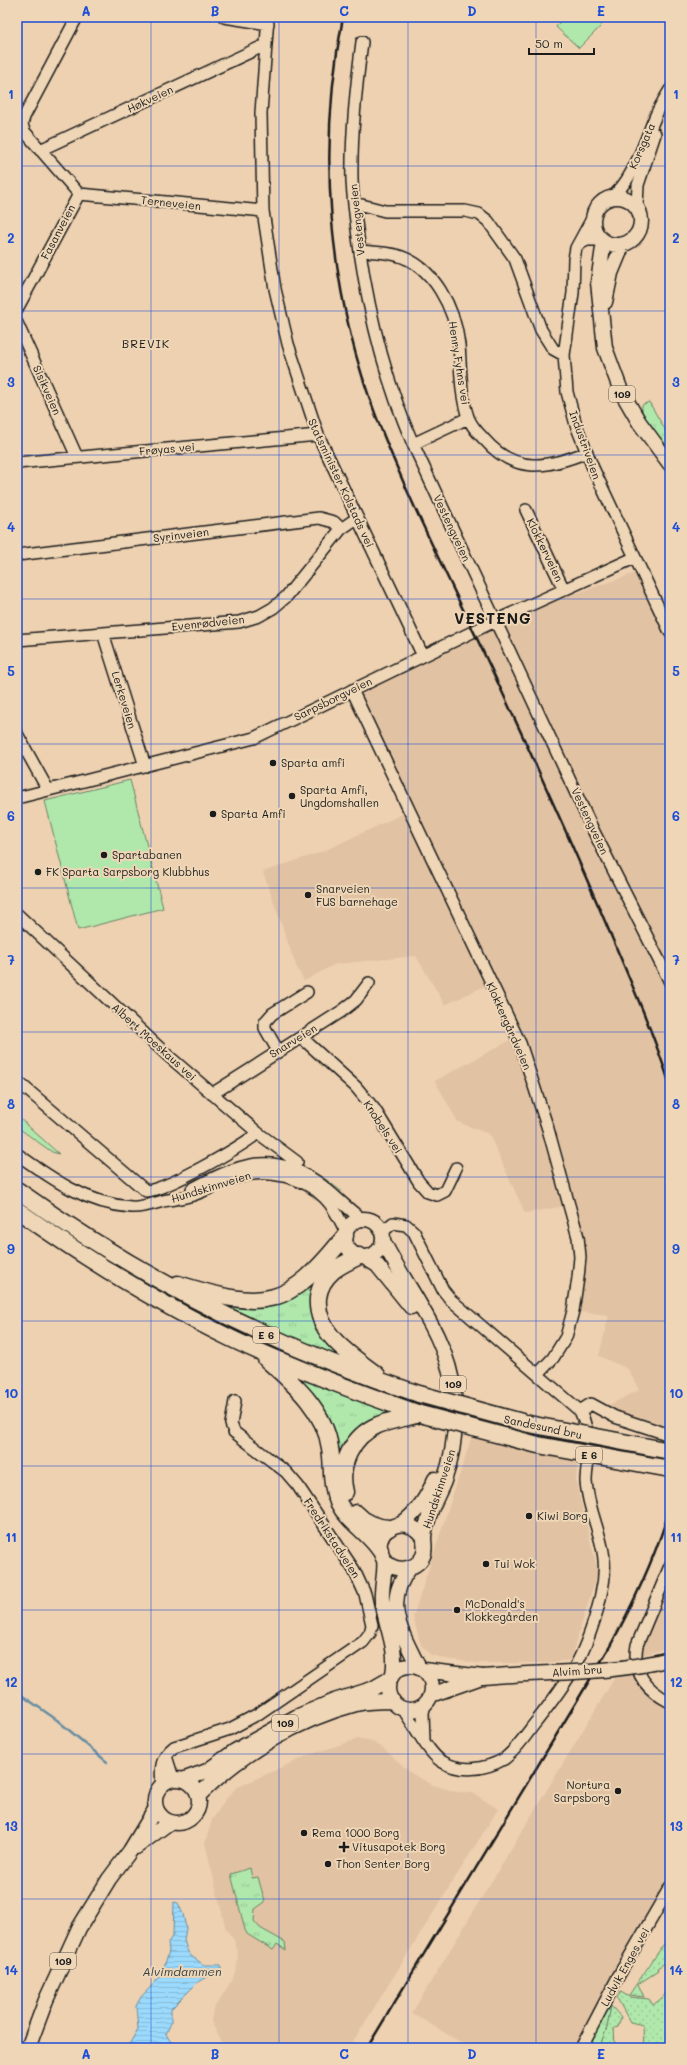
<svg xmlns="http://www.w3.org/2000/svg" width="687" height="2065" font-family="Mali,sans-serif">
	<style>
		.built { fill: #e1c2a3 }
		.grass { fill: url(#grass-tufts); stroke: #668264 }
		.garden { fill: url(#garden-dots); stroke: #668264 }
		.pitch { fill: #b0e8ac; stroke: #668264 }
		.water { fill: url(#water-rules); stroke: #688ea2 }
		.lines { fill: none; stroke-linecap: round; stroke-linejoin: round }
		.stream { stroke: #688ea2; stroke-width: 2.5 }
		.minor-casing { stroke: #1c1c1c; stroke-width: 14 }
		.major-casing { stroke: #1c1c1c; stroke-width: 17 }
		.highway-casing { stroke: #1c1c1c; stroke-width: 19 }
		.minor { stroke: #eed6b6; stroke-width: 11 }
		.major { stroke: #eed6b6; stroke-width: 14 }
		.highway { stroke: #eed6b6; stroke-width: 16 }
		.rail { stroke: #1c1c1c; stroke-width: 2.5 }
		.major-bridge-casing { stroke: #1c1c1c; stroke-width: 17; stroke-linecap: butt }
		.highway-bridge-casing { stroke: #1c1c1c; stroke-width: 19; stroke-linecap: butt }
		.major-bridge { stroke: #eed6b6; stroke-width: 14 }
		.highway-bridge { stroke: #eed6b6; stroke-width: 16 }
		.grid { fill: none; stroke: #1d4ed8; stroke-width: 1; stroke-opacity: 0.55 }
		.poi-dot { fill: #1c1c1c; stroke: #eed6b6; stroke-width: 1.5 }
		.labels { text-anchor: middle; stroke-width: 4; stroke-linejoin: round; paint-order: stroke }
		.shield { fill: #eed6b6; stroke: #5b544a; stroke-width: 1 }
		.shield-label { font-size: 10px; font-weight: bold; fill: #1c1c1c }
		.street-label { font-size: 11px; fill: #1c1c1c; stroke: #eed6b6 }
		.poi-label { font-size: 11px; fill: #1c1c1c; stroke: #eed6b6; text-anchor: start }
		.neighbourhood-label { font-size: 12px; letter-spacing: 1px; fill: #1c1c1c; stroke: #eed6b6 }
		.water-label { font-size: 12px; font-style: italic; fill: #354249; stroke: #eed6b6 }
		.district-label { font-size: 15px; font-weight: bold; letter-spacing: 1px; fill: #1c1c1c; stroke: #eed6b6 }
		.neatline { fill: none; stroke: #1d4ed8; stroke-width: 1.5 }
		.grid-label { font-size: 13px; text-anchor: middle; font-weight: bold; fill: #1d4ed8 }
	</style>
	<defs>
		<pattern id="grass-tufts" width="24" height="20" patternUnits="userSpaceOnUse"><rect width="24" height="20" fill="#b0e8ac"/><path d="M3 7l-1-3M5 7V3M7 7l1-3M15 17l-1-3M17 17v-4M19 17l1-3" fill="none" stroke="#97c693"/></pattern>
		<pattern id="garden-dots" width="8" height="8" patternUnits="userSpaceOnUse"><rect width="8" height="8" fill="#b0e8ac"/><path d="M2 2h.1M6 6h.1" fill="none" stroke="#97c693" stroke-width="1.8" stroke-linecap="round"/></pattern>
		<pattern id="water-rules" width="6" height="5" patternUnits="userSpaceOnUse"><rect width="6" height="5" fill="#9bdafc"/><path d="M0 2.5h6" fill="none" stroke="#85bad7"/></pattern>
	</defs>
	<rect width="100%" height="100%" fill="#eed1b1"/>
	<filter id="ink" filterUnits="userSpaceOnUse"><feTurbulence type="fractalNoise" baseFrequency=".025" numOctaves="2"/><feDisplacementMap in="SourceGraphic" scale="8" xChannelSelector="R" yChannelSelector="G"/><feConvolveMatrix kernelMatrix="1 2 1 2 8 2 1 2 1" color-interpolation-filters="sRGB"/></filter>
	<g filter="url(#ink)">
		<path class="built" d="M636 573 670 638V1435L603 1410 607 1406 639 1390 628 1369 599 1356 609 1315 573 1311 580 1257 565 1206 525 1213 489 1134 458 1122 435 1081 516 1037 491 983 445 1005 416 956 335 964 304 981 297 968 263 872 324 851 409 811 352 690 495 621Z
			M475 1427 578 1447 576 1483 598 1572 570 1660 543 1663H476L446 1659 431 1655 421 1645 413 1617Z
			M670 1566V1647L640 1656 642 1680 670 1702V1887L581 2048H470L412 2013 628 1656 662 1589Z
			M358 1739 369 1740 383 1748 412 1774 433 1785 456 1792 473 1793 498 1809 349 2048H230L221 2042 211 2021 213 2010 232 1980 237 1967 238 1952 234 1940 226 1929 205 1843 212 1820 225 1800 236 1788 309 1755Z"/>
		<path class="grass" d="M649 402 670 438V452C661 441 640 419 642 405Z
			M17 1116 59 1154 52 1152 17 1127Z
			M310 1171 324 1178 341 1191 339 1192 342 1195 340 1197 308 1173Z
			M317 1276 313 1294 353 1362 313 1347 210 1298 238 1305Z
			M292 1376 393 1414 341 1461Z
			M250 1868 252 1878 258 1877 265 1902 255 1909 254 1921 260 1928 285 1942 286 1950 277 1944 273 1950 247 1934 245 1930 231 1874Z
			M608 2005 611 2006 607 2028 599 2048H586Z"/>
		<path class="garden" d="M670 1935V1960L657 1968 658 1971 638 1984 644 1997 629 1995Z
			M670 1988V2048H644L643 2025 630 2022 617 1998 621 1992 629 1997 649 1999 653 2005 662 1998Z
			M611 2006 621 2017 618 2027 614 2028 615 2048H599L607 2028Z"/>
		<path class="pitch" d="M563 17H602L601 26 579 48 556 27Z
			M130 780 163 908 78 930 45 801Z"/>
		<path class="water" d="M174 1902 178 1903 183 1914 186 1928 184 1940 187 1950 191 1956 204 1965H221V1969L197 1983 171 2009V2023L166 2034 170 2041 181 2048H127L138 2029 136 2006 141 1997 161 1976 165 1964 169 1951 168 1943 173 1935Z"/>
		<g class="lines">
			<path class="stream" d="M17 1692 57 1720 107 1762"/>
			<defs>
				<path id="minor" d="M224 17 268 24
					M268 17 261 113 263 211 275 289 288 344 318 435 423 656
					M362 42C356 87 351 134 352 180 353 204 357 228 360 252 370 319 386 382 413 444L593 830 670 982
					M40 150 261 47
					M79 194 263 211
					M610 198C633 183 645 139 656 115 660 106 665 98 670 90
					M354 203 385 211H465L479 214 488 221 515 259 541 330 553 349 564 355
					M637 207 638 185 655 134
					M594 215 576 248 574 259 573 293 564 355 567 392 576 425 593 468 670 632
					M579 244 587 240H603
					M360 251C372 252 384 252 396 255 434 265 455 309 459 345 461 369 460 394 468 417 471 426 478 433 484 439 515 475 548 468 587 452
					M17 309 79 194 24 131 22 124 24 117 77 17
					M17 323 77 457
					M413 444 468 418
					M17 463 318 435
					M526 510 564 590
					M17 555 319 518 334 522 341 529
					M103 633 145 766
					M17 640 239 622 259 616 273 608 286 597 341 529 357 518
					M352 690 520 1043 548 1129 569 1205 578 1237 580 1257 578 1278 573 1311 566 1337 553 1358 538 1374
					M17 734 48 790
					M17 798 254 738 495 621 634 558
					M17 914 166 1054 258 1133 297 1162
					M301 1037 356 1087 375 1110 419 1182 428 1192 437 1195 445 1191 456 1168
					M278 1051 265 1028V1022L272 1014 307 992
					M17 1081 146 1191C167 1190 240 1147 258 1133
					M212 1094 342 1011 356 1000 369 983
					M17 1154C52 1179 87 1204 131 1207 141 1208 153 1204 163 1201 173 1199 183 1198 193 1195 208 1190 222 1181 238 1177 267 1168 304 1177 325 1198 335 1208 340 1220 346 1232
					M192 1189C236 1166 271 1149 317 1182 333 1193 346 1208 362 1219
					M382 1232 393 1223 406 1225 414 1232 443 1290 451 1300 580 1411C588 1426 589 1445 588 1461 587 1468 586 1475 586 1482 590 1525 613 1547 601 1594 597 1615 587 1644 577 1663 565 1685 548 1707 532 1727 524 1738 515 1751 504 1759 485 1770 460 1773 441 1761 427 1752 413 1722 402 1708
					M580 1411 591 1404 615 1417 670 1435
					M670 1566 637 1645C632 1673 646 1690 670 1702
					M424 1740 423 1713 425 1704
					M166 1756 173 1778
					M162 1784C160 1768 161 1757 174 1747L230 1729 258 1714 363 1642 370 1633 372 1625 365 1594 354 1570 298 1486 286 1472 234 1432 231 1424 235 1401
					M581 2048 619 1975 670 1887"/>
				<path id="major" d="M593 221a24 24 0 1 1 48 0a24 24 0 1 1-48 0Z
					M604 241 598 282 605 348 621 391 639 422 670 464
					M605 302 611 273 623 244
					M345 1238a19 19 0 1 1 38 0a19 19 0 1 1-38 0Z
					M383 1241C408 1291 448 1336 454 1394 457 1423 454 1453 444 1481 439 1494 431 1506 428 1520 426 1526 424 1532 424 1538 424 1544 426 1550 423 1556 416 1571 392 1574 383 1558 368 1531 407 1509 424 1539
					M364 1257 377 1265 411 1307
					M401 1524C418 1512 427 1497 435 1479
					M384 1559C386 1573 381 1586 382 1600 385 1625 398 1648 393 1674
					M410 1568C382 1603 402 1633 419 1668
					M388 1688a22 22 0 1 1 44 0a22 22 0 1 1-44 0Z
					M423 1670 483 1677
					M431 1695 479 1678
					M155 1801a22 22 0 1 1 44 0a22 22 0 1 1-44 0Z
					M185 1779 207 1771 235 1751 296 1717 334 1701 372 1689 391 1678
					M199 1795C241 1753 299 1719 356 1704 368 1701 381 1701 393 1701
					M136 1847 170 1822
					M28 2048 46 2000 79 1928 109 1879 130 1851 156 1808"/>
				<path id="highway" d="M17 1190C141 1278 274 1347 419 1394
					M17 1210C85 1258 157 1303 232 1339 293 1368 356 1392 420 1414
					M359 1256C350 1261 340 1265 333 1271 325 1278 319 1288 318 1298 315 1334 352 1356 377 1375
					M178 1284C265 1311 287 1309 345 1236
					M266 1359C293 1383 325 1410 330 1448 333 1466 330 1485 338 1502 348 1522 368 1532 380 1550
					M345 1492C338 1465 352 1436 378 1425 391 1420 406 1418 420 1414
					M356 1513C364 1522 377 1528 389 1528"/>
			</defs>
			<use href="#minor" class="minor-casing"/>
			<use href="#major" class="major-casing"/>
			<use href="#highway" class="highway-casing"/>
			<use href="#minor" class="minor"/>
			<use href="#major" class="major"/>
			<use href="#highway" class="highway"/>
			<path class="rail" d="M343 17C317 150 328 289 376 416 406 494 444 569 480 645 521 731 560 817 598 905 623 964 650 1023 670 1085
				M367 2048 609 1648C634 1603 655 1558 670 1508"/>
			<defs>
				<path id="major-bridge" d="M483 1677C545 1671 609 1675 670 1659"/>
				<path id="highway-bridge" d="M419 1394 529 1424 670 1451
					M420 1414 538 1445 670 1469"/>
			</defs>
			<use href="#major-bridge" class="major-bridge-casing"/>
			<use href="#highway-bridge" class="highway-bridge-casing"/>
			<use href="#major-bridge" class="major-bridge"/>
			<use href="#highway-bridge" class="highway-bridge"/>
		</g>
	</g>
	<path class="grid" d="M151 17V2048M279 17V2048M408 17V2048M536 17V2048M17 166H670M17 311H670M17 455H670M17 599H670M17 744H670M17 888H670M17 1032H670M17 1177H670M17 1321H670M17 1466H670M17 1610H670M17 1754H670M17 1899H670"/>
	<g class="poi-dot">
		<circle cx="273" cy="763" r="4"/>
		<circle cx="292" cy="796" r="4"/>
		<circle cx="213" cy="814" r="4"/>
		<circle cx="104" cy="855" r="4"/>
		<circle cx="38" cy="872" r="4"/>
		<circle cx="308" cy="895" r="4"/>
		<circle cx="529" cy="1516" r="4"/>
		<circle cx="486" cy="1564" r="4"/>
		<circle cx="457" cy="1610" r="4"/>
		<circle cx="618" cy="1791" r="4"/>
		<circle cx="304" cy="1833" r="4"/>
		<path d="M342 1841h4v4h4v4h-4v4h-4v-4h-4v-4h4z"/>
		<circle cx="328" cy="1864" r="4"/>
	</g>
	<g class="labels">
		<g class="shield">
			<rect x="609" y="386" width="26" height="16" rx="3"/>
			<rect x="253" y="1327" width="26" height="16" rx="3"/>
			<rect x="440" y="1376" width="26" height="16" rx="3"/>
			<rect x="576" y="1447" width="26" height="16" rx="3"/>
			<rect x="272" y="1715" width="26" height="16" rx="3"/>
			<rect x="50" y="1953" width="26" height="16" rx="3"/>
		</g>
		<g class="shield-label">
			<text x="622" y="398">109</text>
			<text x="266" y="1339">E 6</text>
			<text x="453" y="1388">109</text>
			<text x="589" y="1459">E 6</text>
			<text x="285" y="1727">109</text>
			<text x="63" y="1965">109</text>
		</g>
		<g class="street-label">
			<text transform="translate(150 99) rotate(-25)" y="4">Høkveien</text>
			<text transform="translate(642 146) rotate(-66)" y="4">Korsgata</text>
			<text transform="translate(171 203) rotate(6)" y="4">Terneveien</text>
			<text transform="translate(357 220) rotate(-96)" y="4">Vestengveien</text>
			<text transform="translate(58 232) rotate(-62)" y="4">Fasanveien</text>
			<text transform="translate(459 363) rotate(81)" y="4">Henry Fyhns vei</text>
			<text transform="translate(47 390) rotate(66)" y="4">Sisikveien</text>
			<text transform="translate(585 445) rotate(70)" y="4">Industriveien</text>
			<text transform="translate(167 449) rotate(-5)" y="4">Frøyas vei</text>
			<text transform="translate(341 483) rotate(65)" y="4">Statsminister Kolstads vei</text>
			<text transform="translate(452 528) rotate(65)" y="4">Vestengveien</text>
			<text transform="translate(181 535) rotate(-7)" y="4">Syrinveien</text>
			<text transform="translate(545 550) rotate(64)" y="4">Klokkerveien</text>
			<text transform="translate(208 623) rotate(-6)" y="4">Evenrødveien</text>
			<text transform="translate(333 699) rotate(-26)" y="4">Sarpsborgveien</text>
			<text transform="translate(124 700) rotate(73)" y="4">Lerkeveien</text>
			<text transform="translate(590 821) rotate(65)" y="4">Vestengveien</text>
			<text transform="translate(509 1026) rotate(66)" y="4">Klokkergårdveien</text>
			<text transform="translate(293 1041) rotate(-32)" y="4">Snarveien</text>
			<text transform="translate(154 1042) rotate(42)" y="4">Albert Moeskaus vei</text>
			<text transform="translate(383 1127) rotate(57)" y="4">Knobels vei</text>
			<text transform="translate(211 1187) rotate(-17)" y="4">Hundskinnveien</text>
			<text transform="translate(543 1427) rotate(12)" y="4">Sandesund bru</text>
			<text transform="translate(439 1489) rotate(-72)" y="4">Hundskinnveien</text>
			<text transform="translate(332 1538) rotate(57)" y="4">Fredrikstadveien</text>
			<text transform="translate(577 1671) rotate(-4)" y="4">Alvim bru</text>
			<text transform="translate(625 1967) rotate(-61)" y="4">Ludvik Enges vei</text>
		</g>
		<g class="poi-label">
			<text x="281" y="767">Sparta amfi</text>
			<text x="300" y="794">Sparta Amfi,<tspan x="300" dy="13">Ungdomshallen</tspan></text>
			<text x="221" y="818">Sparta Amfi</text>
			<text x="112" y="859">Spartabanen</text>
			<text x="46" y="876">FK Sparta Sarpsborg Klubbhus</text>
			<text x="316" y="893">Snarveien<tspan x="316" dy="13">FUS barnehage</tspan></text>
			<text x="537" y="1520">Kiwi Borg</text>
			<text x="494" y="1568">Tui Wok</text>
			<text x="465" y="1608">McDonald's<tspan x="465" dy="13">Klokkegården</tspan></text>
			<text x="610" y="1789" text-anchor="end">Nortura<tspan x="610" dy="13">Sarpsborg</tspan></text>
			<text x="312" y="1837">Rema 1000 Borg</text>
			<text x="352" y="1851">Vitusapotek Borg</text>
			<text x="336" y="1868">Thon Senter Borg</text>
		</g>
		<g class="neighbourhood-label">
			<text x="146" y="348">BREVIK</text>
		</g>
		<g class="water-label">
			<text x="182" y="1976">Alvimdammen</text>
		</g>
		<g class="district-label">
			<text x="493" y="624">VESTENG</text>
		</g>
	</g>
	<rect width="687" height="2065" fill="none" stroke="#eed6b6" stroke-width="44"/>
	<path d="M529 48v6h65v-6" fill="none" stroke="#1c1c1c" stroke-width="2"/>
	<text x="535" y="48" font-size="12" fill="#1c1c1c" stroke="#eed6b6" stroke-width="3" paint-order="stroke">50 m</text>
	<rect x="22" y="22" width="643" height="2021" class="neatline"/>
	<g class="grid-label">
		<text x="86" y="16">A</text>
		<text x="215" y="16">B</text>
		<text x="344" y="16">C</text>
		<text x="472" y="16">D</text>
		<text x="601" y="16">E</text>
		<text x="11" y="99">1</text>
		<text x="676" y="99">1</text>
		<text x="11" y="243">2</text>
		<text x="676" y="243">2</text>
		<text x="11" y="387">3</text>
		<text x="676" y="387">3</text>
		<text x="11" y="532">4</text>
		<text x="676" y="532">4</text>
		<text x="11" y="676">5</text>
		<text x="676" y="676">5</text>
		<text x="11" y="821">6</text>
		<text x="676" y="821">6</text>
		<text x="11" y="965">7</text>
		<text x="676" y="965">7</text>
		<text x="11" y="1109">8</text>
		<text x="676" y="1109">8</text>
		<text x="11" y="1254">9</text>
		<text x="676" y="1254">9</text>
		<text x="11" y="1398">10</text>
		<text x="676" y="1398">10</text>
		<text x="11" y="1542">11</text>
		<text x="676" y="1542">11</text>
		<text x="11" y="1687">12</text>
		<text x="676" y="1687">12</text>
		<text x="11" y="1831">13</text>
		<text x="676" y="1831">13</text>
		<text x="11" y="1975">14</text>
		<text x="676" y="1975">14</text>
		<text x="86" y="2059">A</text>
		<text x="215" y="2059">B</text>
		<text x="344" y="2059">C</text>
		<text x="472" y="2059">D</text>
		<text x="601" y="2059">E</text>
	</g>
</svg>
